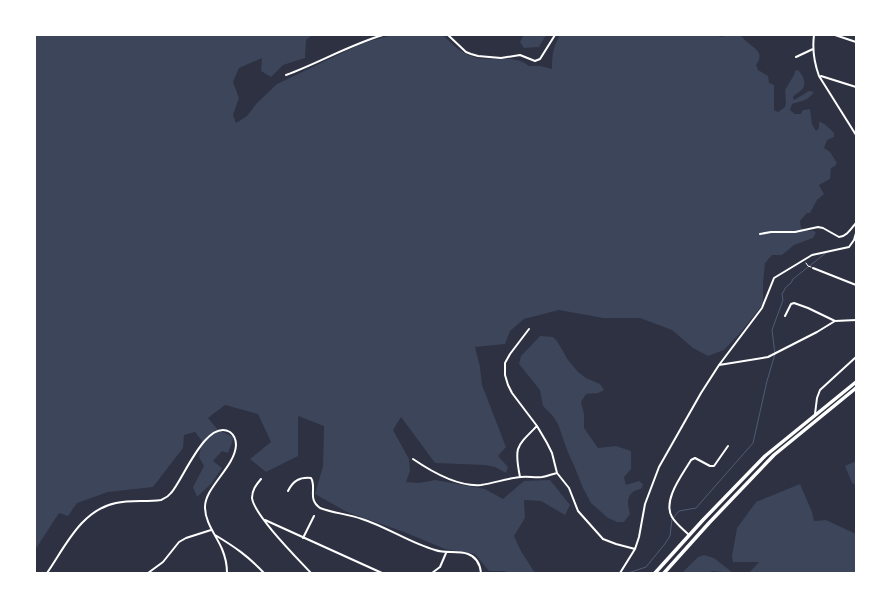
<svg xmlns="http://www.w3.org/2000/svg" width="891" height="608" font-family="'Archivo Narrow',sans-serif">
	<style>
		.green { fill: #3c4559 }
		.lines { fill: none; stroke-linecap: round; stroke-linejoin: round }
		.stream { stroke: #4f5d75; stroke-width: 1 }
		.path { stroke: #fff; stroke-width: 1 }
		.minor { stroke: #fff; stroke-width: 2 }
		.trunk { stroke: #fff; stroke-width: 3.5 }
	</style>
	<rect width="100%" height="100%" fill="#2d3142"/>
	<path class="green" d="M35 35H312L306 40 305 58 283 65 271 77 261 71 262 58 239 68 233 82 239 98 233 115 236 123 247 116 257 103 277 84 363 43 392 35H443C453 45 463 55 477 58 495 61 514 54 529 66H540L552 69C552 55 553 47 560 35H715L722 37 727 35H741C747 47 768 49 756 65L758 70 768 76 769 83 774 85V110L778 112 785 107 786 104 785 90 794 75 795 71 798 70C802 74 807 82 803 88 801 92 796 93 793 97L794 100 809 91 814 92C808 101 801 101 792 104L790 110 795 114H801L803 110 810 109 812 124 816 131 819 128V122C825 123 830 129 834 133V137L827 140 824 148 830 152 837 163 835 166 831 168 830 179 819 185 824 194 817 200 810 213H807L800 221 801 228 809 231H814L816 233 813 238 794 245 782 255H772L765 263 763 283V304L741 332 724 350 708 356 693 348 672 330 640 318H603L559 310 524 319 510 331 505 344 475 347 480 367 482 385 506 447 498 456 508 467 506 473 495 467 485 465 435 463 401 417 393 430 409 459 410 471 406 482 419 483 435 480 485 489 503 499 524 481 550 480 570 505 565 515 541 501 524 500 525 518 514 536 521 551 535 573H507L505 571H489L475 554 445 549 404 532 347 512 315 494 323 466 324 426 298 416V456L266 472 250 459 271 442 258 414 225 405 208 418 218 430 234 437 228 453 222 451 213 461 222 468 211 484 197 497 193 487 204 466 199 457 202 441 195 432 184 435 183 448 153 487 108 492 77 503 68 516 59 513 35 550Z
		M524 35H546L539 47 524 48 520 42Z
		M540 336 553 337 557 341 568 360 578 372 586 378 600 384 604 390 598 393 586 394 581 402 584 414V428L598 448 616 446 631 451V469L624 477 626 485 639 481 643 484 642 488C639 490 635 490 633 492 626 497 628 507 630 514L624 522H617L608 518 591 503 583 488 575 468 567 450 558 424 552 415 543 406 540 390 519 364 521 356Z
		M856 461V485L852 483 845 466Z
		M800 484 812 512 814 521 826 520 856 534V573H749L759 562H733L732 556 737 528 756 502Z
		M704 555 714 558 733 573 713 571 707 573H682L698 557Z"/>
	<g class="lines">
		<path class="stream" d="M628 573 646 567 664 545 670 536 672 519 679 511 696 508 753 443 767 381 775 354 772 330 783 300 782 294 786 287 791 283 793 279 827 252"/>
		<path class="path" d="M806 263 808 266 811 267"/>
		<path class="minor" d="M448 35 466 52 471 54 478 56 501 58 520 55 535 61 540 59 555 35
			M814 35C812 50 814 62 819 76L856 135
			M835 35 856 42
			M796 57 813 49
			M286 75C319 63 349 45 383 35
			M821 76 856 87
			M760 234 771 232H795L818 227 823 228 839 237C846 237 851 229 856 223
			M813 268 856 285
			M785 316 791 304 794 303 808 308 835 321
			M529 329 510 354 505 363V375L508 385 512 393 537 426 547 443 552 453 557 473 569 488 578 511 603 539 616 544 635 549
			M719 365 768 357 817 332 835 321 856 320
			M815 414 817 398 820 390 856 357
			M413 459C432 472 458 487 481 485 495 483 508 478 521 477 528 476 535 478 542 477 548 476 552 474 557 473
			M520 477C514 447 516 447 537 426
			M261 479C256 485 252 490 252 498 254 515 298 559 311 573
			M288 491C293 481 299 477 311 478 317 488 307 499 320 508 333 513 348 514 362 519 387 527 410 543 435 550 446 554 458 550 468 554 477 557 480 564 481 573
			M265 520 382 573
			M215 535C235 547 248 556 264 573
			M689 535C683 529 676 524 672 517 662 500 683 474 691 460L695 458 710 466H714L728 446
			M303 538 314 516
			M47 573C65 547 81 510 116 503 131 500 146 502 161 500 165 498 168 497 171 493 183 480 206 418 230 432 234 435 236 440 236 445 235 467 205 487 205 507 205 523 216 535 222 549 225 556 227 565 227 573
			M148 573 163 562 179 542 186 538 211 530
			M432 573 440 567 446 553
			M620 573 635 549 639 537 645 504 659 467 701 393 719 365 762 308 774 278 812 255 849 247 854 240 856 233"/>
		<path class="trunk" d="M655 573 703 520 765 456 856 382
			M664 573 709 523 774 455 856 388"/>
	</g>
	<rect width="891" height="608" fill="none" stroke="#ffffff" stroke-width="72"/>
</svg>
